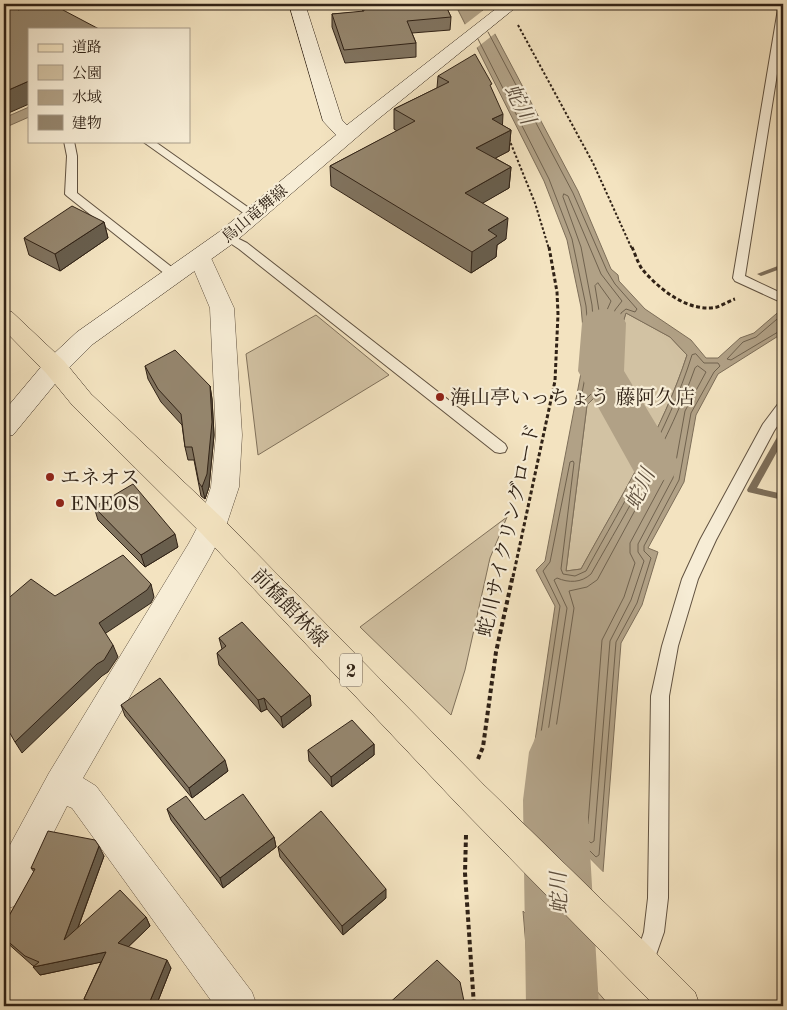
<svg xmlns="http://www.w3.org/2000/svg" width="787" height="1010" font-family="'Old Standard TT','Noto Serif JP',serif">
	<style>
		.green { fill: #d2c2a3; stroke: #81725c }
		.water { fill: #b1a186; stroke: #7d6e59; fill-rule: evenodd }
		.pier { fill: #f3e3c0 }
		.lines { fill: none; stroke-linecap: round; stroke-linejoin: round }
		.shore { stroke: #70624e; stroke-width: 1 }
		.stream { fill: #7d6e59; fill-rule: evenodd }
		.river { fill: #b1a186; fill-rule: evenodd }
		.lane-casing { stroke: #615240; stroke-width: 2 }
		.street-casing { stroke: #615240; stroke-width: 1 }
		.secondary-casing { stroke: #302216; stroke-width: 1 }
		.primary-casing { stroke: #302216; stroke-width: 1 }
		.path-far2 { stroke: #302216; stroke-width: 2; stroke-dasharray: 2.5 2; stroke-linecap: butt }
		.path-far1 { stroke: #302216; stroke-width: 3; stroke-dasharray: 4 2.5; stroke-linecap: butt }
		.path { stroke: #302216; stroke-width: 4; stroke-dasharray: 4.5 3; stroke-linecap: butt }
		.lane { fill: #f7edd6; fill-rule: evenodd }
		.street { fill: #f7edd6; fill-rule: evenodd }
		.secondary { fill: #f7edd6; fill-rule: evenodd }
		.primary { fill: #f3e3c0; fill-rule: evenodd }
		.wall { fill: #80735f; stroke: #302216 }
		.shaded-wall { fill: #685e4d; stroke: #302216 }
		.building { fill: #95866e; stroke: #302216 }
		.poi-dot { fill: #8f2418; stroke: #f7edd6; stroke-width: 2 }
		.labels { text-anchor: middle; stroke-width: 4.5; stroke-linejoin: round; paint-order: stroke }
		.far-street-label { font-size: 16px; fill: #302216; stroke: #f7edd6 }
		.shield { fill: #f7edd6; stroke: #6c5f50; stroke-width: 1 }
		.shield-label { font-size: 19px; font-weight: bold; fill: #302216 }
		.poi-label { font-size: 20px; fill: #302216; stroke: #f7edd6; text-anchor: start }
		.street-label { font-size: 20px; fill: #302216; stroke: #f7edd6 }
		.water-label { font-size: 21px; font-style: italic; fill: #5d4e3d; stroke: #f7edd6 }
	</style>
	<rect width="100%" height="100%" fill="#f3e3c0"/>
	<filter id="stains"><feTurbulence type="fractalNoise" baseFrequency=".004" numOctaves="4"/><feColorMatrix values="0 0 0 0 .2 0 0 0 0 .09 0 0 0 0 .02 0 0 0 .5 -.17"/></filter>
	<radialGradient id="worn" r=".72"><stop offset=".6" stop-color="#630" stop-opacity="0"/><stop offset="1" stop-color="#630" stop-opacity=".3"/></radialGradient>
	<path class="green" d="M626 313 670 337 687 355C663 430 619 500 581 569L566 571 587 405 598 394 614 392 609 367Z
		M316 315 389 375 258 455 246 354Z
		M507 517 490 558 465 670 451 715 360 627Z
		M564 954 610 1006H570Z"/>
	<path class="water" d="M455 4H479L578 191 611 269 618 275 619 281 645 309 691 340 706 358H718L740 338 754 333 783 308V333L718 374 696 415 684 482 648 548 658 552 642 605 621 643 603 872 527 795 555 606 536 570 545 561 585 352 581 307 567 240 544 181ZM626 313 670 337 687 355C663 430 619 499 581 569L566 571 587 405 598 394 614 392 609 367Z
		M29 107V117L4 128V118Z
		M523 911 564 954 570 1006H534L528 970Z"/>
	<path class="pier" d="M485 9 497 32 475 49 463 26Z
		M524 793 527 795 605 874H601L555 827 525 796Z"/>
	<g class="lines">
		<path class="shore" d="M478 39 549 179 572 239 586 306 590 352 581 398 584 401 595 390 607 387 604 366 621 313 626 309 635 312 637 309 615 284 607 271 573 193 488 32
			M564 194 568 196 601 274 622 301 615 310 599 356 596 355 592 305 581 247 563 197Z
			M598 283 611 301 603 319 600 317 595 286Z
			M783 314 756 337 743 342 727 359 731 360 783 329
			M696 354 704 363H718L720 366 714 372 691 413 679 480 644 546V551L651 558 637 603 616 642 599 855 596 857 532 793 560 606 543 571 550 562 570 462 573 461 574 463 561 569 563 574 575 576 586 571C624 501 668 432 692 355Z
			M698 366 706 372 685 411 673 478 638 544V552L644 561 631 600 610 641 594 841 591 843 539 791 567 608 554 580 557 578C569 583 581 583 591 574 629 507 669 441 695 368Z
			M666 454 669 456 666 476 630 543V553L635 563 624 597 602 640 588 824 585 827 547 788 574 608 569 591 587 587 597 580Z
			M538 1006 530 932 532 929 559 957 565 1006
			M545 1006 537 949 540 946 553 960 559 1006"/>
		<path class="stream" d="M783 264V268L761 276 757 274Z
			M783 431V441L757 488 783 494V500L748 492 747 490 748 488 780 432Z"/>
		<path class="river" d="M604 308 620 313 626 323 624 371 680 464 673 477 655 483 637 477 578 371 582 323 588 313Z
			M560 723 582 732 591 752 587 800 599 1006H526L523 800 529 752 538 732Z"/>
		<defs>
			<path id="lane" d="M783 6V36L745 276 783 294V303L735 281 733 278 778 9Z
				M64 141H74L77 156V193L178 272 180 275 178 278H170L67 196 65 194 67 156Z
				M142 141H154L259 215 253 218 249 217Z
				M227 233 247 243 505 444 507 448 505 452 500 453 495 452 239 249 221 237Z
				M783 402V417L774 431 716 540 698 579 678 646 669 696 668 898 664 932 650 972 643 975 636 972 633 965 644 932 648 898 651 696 662 646 682 579 700 540 763 424 778 404Z"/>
			<path id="street" d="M200 251 208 253 211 258 234 308 242 435 239 487 226 526 209 559 83 778 96 786 252 992 257 1006H215L72 808 67 806 17 905 4 910V856L49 773 189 543 198 526 211 487 216 435 210 308 189 258 192 253Z"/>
			<path id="secondary" d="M289 4H305L342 120 347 125 502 4H520L377 120 235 242 93 344 64 373 13 435 4 437V411L46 361 77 332 219 232 336 135 323 121Z"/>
			<path id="primary" d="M4 309 12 312 64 361 91 394 222 518 484 785 643 940 695 992 700 1006H655L460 807 202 534 73 406 46 373 4 330Z"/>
		</defs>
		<use href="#lane" class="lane-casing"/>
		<use href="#street" class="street-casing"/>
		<use href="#secondary" class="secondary-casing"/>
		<use href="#primary" class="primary-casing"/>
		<path class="path-far2" d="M518 25 593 163 632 249
			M509 139 535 203 549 249"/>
		<path class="path-far1" d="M632 247C635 254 638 263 642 269 659 289 688 313 717 307 723 305 729 301 735 299
			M513 577 555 381 558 314 557 292 549 247"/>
		<path class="path" d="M478 759 483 747 496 652 513 575
			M466 835 465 873 474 1006"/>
		<use href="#lane" class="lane"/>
		<use href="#street" class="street"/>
		<use href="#secondary" class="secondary"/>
		<use href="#primary" class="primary"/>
	</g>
	<path class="wall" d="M361 4H445L451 17 450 30 412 33 416 43V57L345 63 332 27V14L363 12Z
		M438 76 491 88 502 125 511 130 509 151 495 158 511 167 509 188 482 203 506 239 497 245 496 257 471 273 331 186 330 166 397 131 394 129V109L437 88Z
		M104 222 108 238 60 271 29 255 24 238Z
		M145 366 210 386 212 399 214 435 209 487 205 499 201 496 194 460H188L185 447 182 425 161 402 148 379Z
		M94 507 178 547 145 567 98 520Z
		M219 638 310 695 311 706 283 728 267 709 261 712 219 665 217 653 222 649Z
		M121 705 228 771 192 798 125 716Z
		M374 744V755L332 787 309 761 308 750Z
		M167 809 205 820 274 837 276 847 223 888 171 820Z
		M278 847 386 898 343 935 280 857Z
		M104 856 78 928 146 917 150 926 128 947 171 968 156 1006H90L84 999 101 962 40 975 34 966 32 965 4 940V925L34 872 31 868Z"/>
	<path class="shaded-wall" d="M29 81V104L4 115V92Z
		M503 114 502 134 492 119Z
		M511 130 509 151 475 169 476 148Z
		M511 167 509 188 464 214 465 193Z
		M508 218 506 239 497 245 496 257 471 273 472 252 488 230Z
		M104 222 108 238 60 271 55 254Z
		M210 386 212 399 214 435 209 487 205 499 202 487Z
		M175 534 178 547 145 567 141 555Z
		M151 584 154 597 151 603 103 635 99 623Z
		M113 645 118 657 108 672 102 676 22 753 15 742Z
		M310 695 311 706 283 728 281 717Z
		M264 698 267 709 261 712 258 700Z
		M374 744V755L332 787 331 777Z
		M225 760 228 771 192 798 189 788Z
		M274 837 276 847 223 888 220 878Z
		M99 846 104 856 70 949 64 940Z
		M386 889V898L343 935 342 926Z
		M146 917 150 926 123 952 118 943Z
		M106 952 111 960 40 975 33 967Z
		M167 960 171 968 156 1006H148Z"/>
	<path class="building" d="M4 4H12L18 10 39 4H55L63 10 99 29H29V81L4 92Z
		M363 4H445L451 17 407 21 416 43 344 50 332 14 364 11Z
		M475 54 492 84 490 85 503 114 492 119 511 130 476 148 511 167 465 193 508 218 488 230 497 236 472 252 330 166 415 121 394 109 449 82 438 76Z
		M72 206 104 222 55 254 24 238Z
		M175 350 210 386 212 422 207 474 202 487 199 483 192 447H185L181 414 158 389 145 366Z
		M133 484 175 534 141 555 94 507Z
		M123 555 151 584 147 590 99 623 113 645 104 660 97 664 15 742 4 723V602L31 579 55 596Z
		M242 622 310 695 281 717 264 698 258 700 217 653 226 646 219 638Z
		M160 678 225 760 189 788 121 705Z
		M352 720 374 744 331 777 308 750Z
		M243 794 274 837 220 878 167 809 186 796 205 820Z
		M321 811 386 889 342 926 278 847Z
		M48 831 95 840 99 846 64 940 120 890 146 917 118 943 167 960 148 1006H109L84 999 106 952 33 967 39 962 25 956 4 938V925L35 869 31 868Z
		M437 960 460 982 465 1006H386Z"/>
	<g class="poi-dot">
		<circle cx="440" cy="397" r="5"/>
		<circle cx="50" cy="477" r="5"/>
		<circle cx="60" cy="503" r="5"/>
	</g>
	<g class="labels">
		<g class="far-street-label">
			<text transform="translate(254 213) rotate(-40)" y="6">鳥山竜舞線</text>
		</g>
		<rect class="shield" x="340" y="653.5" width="22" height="33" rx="4"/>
		<g class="shield-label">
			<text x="351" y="677">2</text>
		</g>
		<g class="poi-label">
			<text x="450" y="404">海山亭いっちょう 藤阿久店</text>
			<text x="60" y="484">エネオス</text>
			<text x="70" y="510">ENEOS</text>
		</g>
		<g class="street-label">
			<text transform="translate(508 530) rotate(-77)" y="7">蛇川サイクリングロード</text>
			<text transform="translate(290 607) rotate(46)" y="7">前橋館林線</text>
		</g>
		<g class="water-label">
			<text transform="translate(520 104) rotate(63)" y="7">蛇川</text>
			<text transform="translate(640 489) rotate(-65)" y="7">蛇川</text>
			<text transform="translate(559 893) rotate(-92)" y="7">蛇川</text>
		</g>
	</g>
	<rect width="787" height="1010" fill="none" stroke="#f3e3c0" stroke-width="20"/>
	<rect x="5" y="5" width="777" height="1000" fill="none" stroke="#302216" stroke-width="2.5"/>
	<rect x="10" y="10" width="767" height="990" fill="none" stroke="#302216"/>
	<rect x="28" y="28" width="162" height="115" fill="#f7edd6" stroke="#a79c89"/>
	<rect x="38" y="44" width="25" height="8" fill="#f3e3c0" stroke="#a79c89"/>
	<text x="72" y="52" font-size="15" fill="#302216">道路</text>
	<rect x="38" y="65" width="25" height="15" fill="#d2c2a3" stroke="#a79c89"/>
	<text x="72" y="78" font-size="15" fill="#302216">公園</text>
	<rect x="38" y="90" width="25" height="15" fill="#b1a186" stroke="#a79c89"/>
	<text x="72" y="102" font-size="15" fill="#302216">水域</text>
	<rect x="38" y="115" width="25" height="15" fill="#95866e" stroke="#a79c89"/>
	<text x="72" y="128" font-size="15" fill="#302216">建物</text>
	<rect width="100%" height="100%" filter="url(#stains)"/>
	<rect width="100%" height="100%" fill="url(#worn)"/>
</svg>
